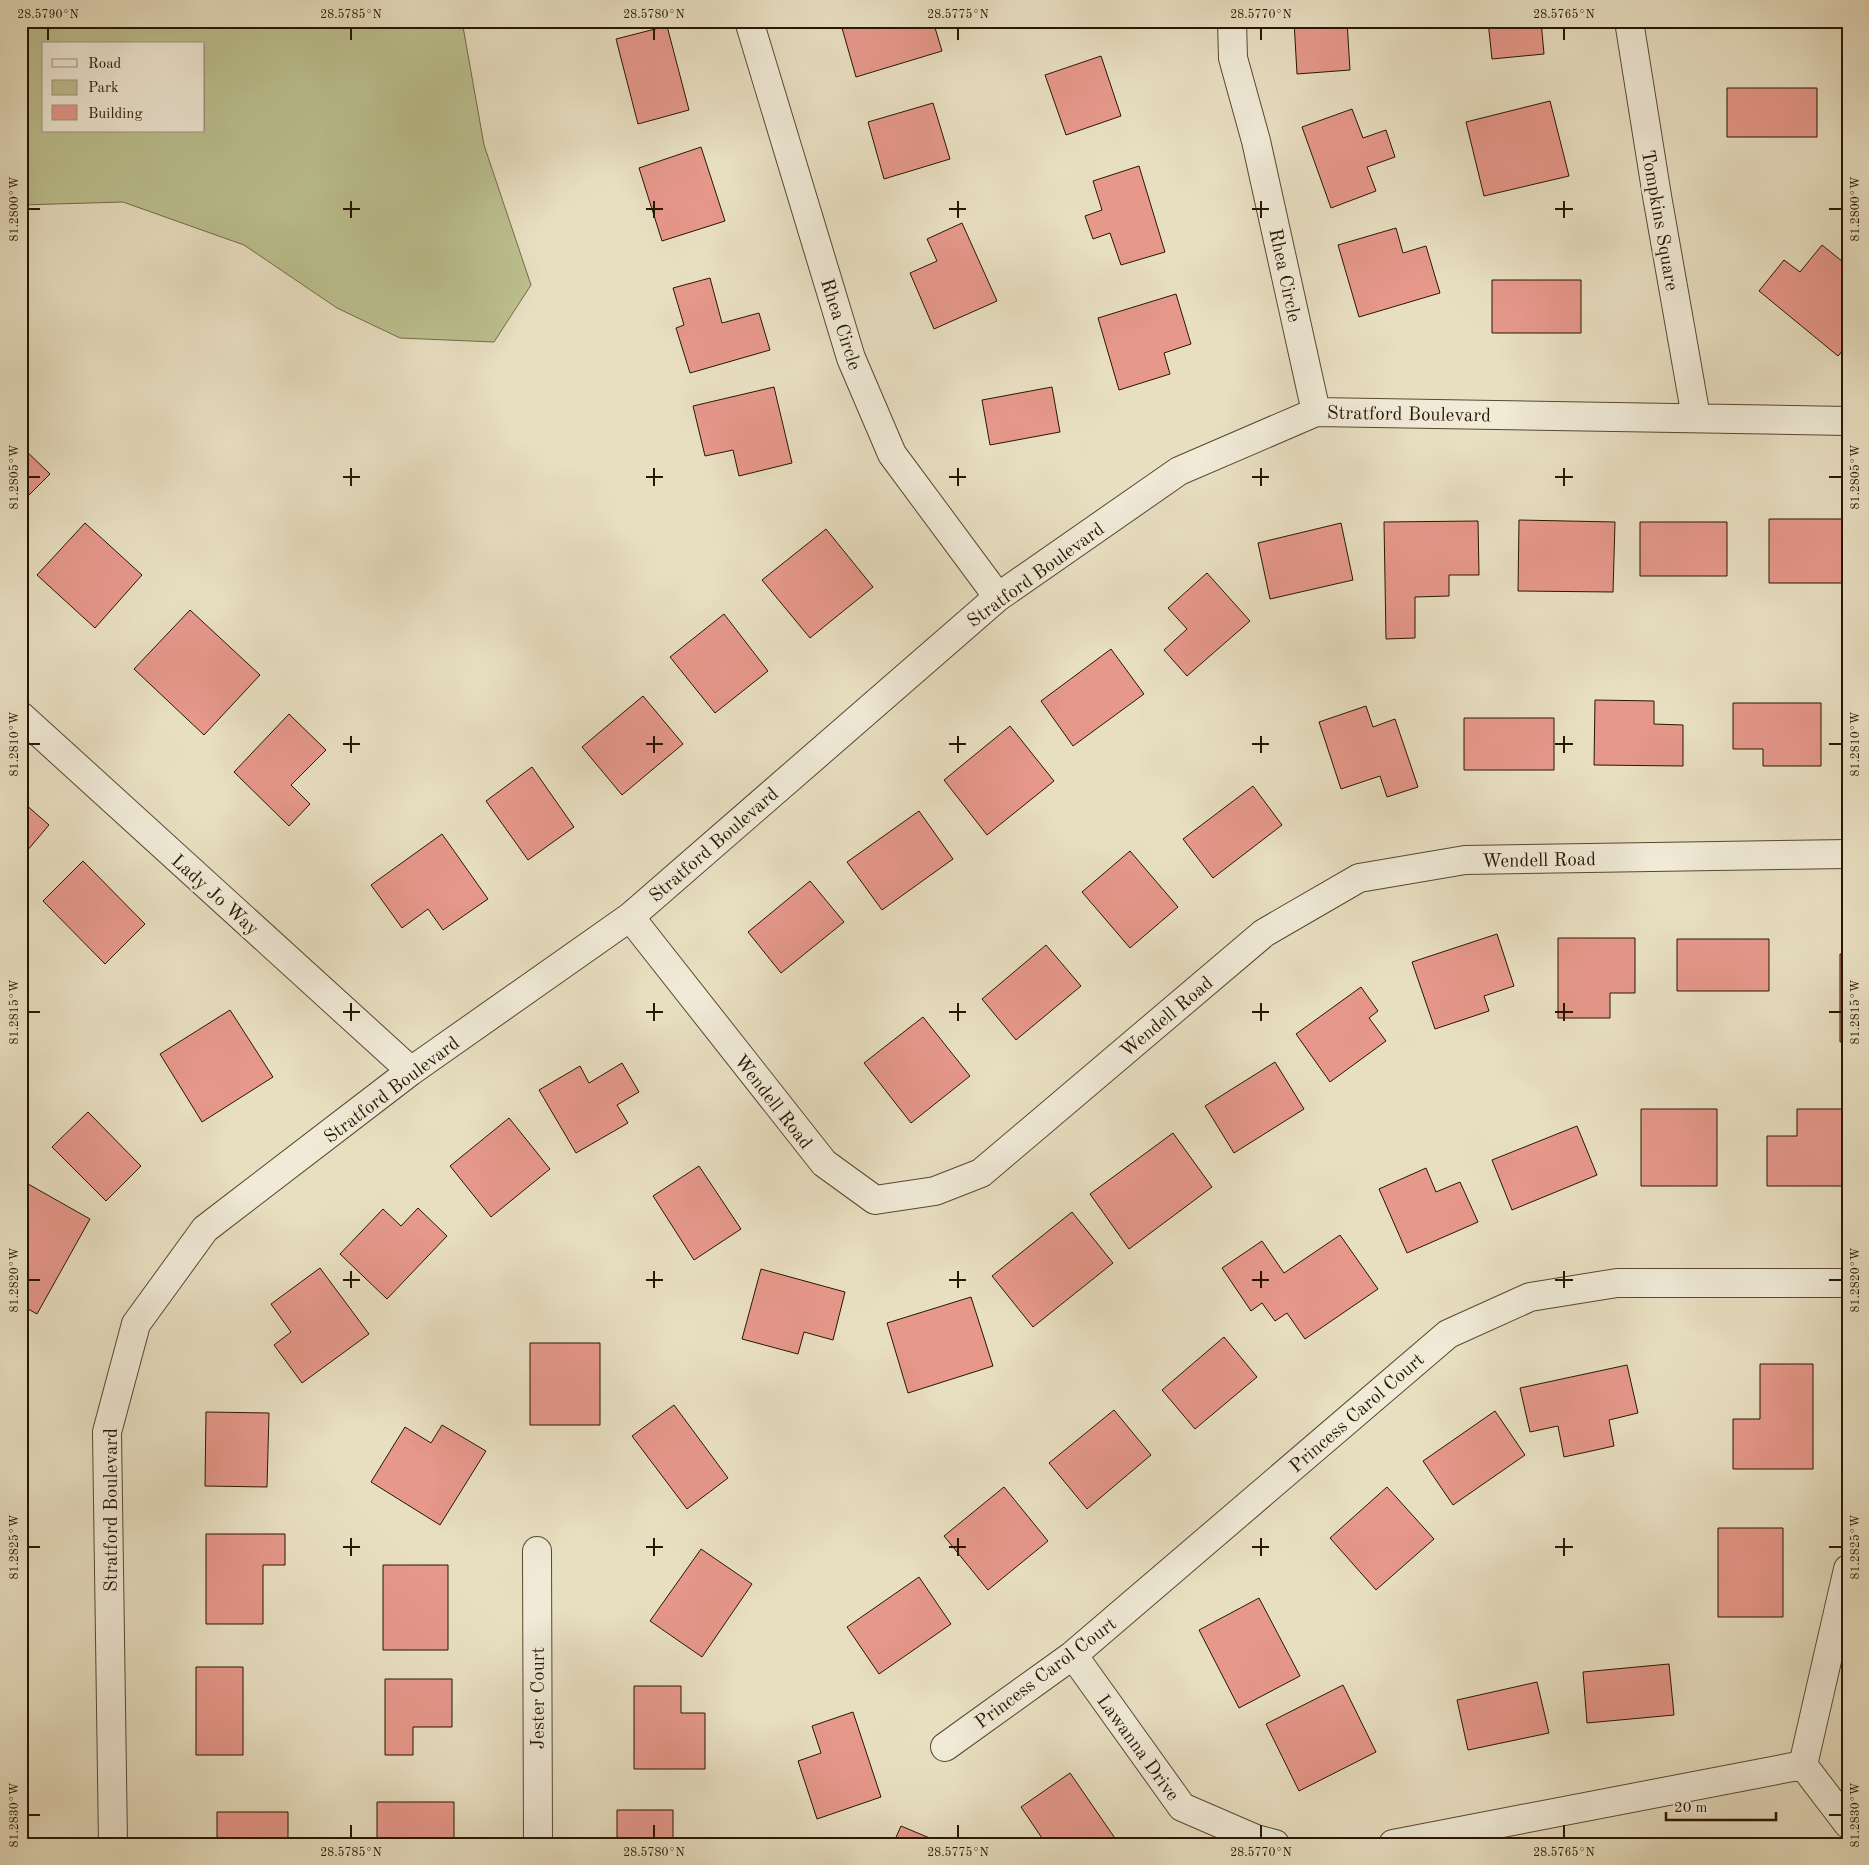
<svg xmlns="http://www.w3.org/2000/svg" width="1869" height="1865" font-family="'Old Standard TT',serif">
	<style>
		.green { fill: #bcc08f; stroke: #726b48; fill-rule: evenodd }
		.building { fill: #e6988b; stroke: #281601 }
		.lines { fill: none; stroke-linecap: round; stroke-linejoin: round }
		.street-casing { stroke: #584831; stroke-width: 30 }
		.street { stroke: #f0ead7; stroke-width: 28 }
		.ticks { fill: none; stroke: #281601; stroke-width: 2 }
		.labels { text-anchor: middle; stroke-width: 5; stroke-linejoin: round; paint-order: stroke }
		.street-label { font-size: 19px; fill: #281601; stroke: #f0ead7 }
		.neatline { fill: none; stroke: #281601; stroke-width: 2 }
		.ticks-label { font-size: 12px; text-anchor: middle; fill: #281601 }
	</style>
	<rect width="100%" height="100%" fill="#e8dfc1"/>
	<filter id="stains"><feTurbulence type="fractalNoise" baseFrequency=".004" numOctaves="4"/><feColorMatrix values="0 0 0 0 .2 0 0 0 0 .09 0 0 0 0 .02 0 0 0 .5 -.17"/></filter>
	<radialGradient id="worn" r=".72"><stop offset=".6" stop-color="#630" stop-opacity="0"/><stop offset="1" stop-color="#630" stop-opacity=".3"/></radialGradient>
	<path class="green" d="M21 21H462L484 145 531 285 494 342 400 338 337 308 244 245 123 202 21 205ZM44 44H204V131H44Z"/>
	<path class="building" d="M840 21H933L942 51 856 77Z
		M1294 21H1347L1350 70 1297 74Z
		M1488 21H1541L1544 54 1492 59Z
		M667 26 689 110 638 124 616 39Z
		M1101 56 1121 116 1066 135 1045 75Z
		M1727 88H1817V137H1727Z
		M1550 101 1569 176 1484 196 1466 122Z
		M933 103 950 159 884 179 868 122Z
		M1352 109 1363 138 1386 130 1395 157 1367 167 1376 191 1331 208 1302 127Z
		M701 147 725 221 662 241 639 168Z
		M1139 166 1165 252 1121 265 1110 233 1093 239 1085 216 1102 210 1093 181Z
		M962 223 997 301 934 329 910 273 937 261 927 239Z
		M1396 228 1403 253 1426 246 1440 293 1359 317 1338 245Z
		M1822 245 1848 266V344L1838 356 1759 291 1784 260 1800 272Z
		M710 278 722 323 759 313 770 350 690 373 676 328 684 325 673 288Z
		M1492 280H1581V333H1492Z
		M1176 294 1191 344 1164 353 1170 374 1119 390 1098 318Z
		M774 387 792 463 739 476 733 450 705 456 693 406Z
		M1052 387 1060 432 990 445 982 400Z
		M21 446 50 474 21 503Z
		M1769 519H1846V583H1769Z
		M1519 520 1615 522 1613 592 1518 591Z
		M1478 521 1479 575H1449V596L1415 597V638L1386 639 1384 522Z
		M1640 522H1727V576H1640Z
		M85 523 142 575 95 628 37 575Z
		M1341 523 1353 580 1270 599 1258 543Z
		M826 529 873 587 810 638 762 580Z
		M1207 573 1250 621 1187 676 1164 650 1187 629 1168 608Z
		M190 610 260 675 204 735 134 669Z
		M724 614 768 671 715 713 670 657Z
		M1111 649 1144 694 1073 746 1041 701Z
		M643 696 683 744 622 795 582 747Z
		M1595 700 1654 701V724L1683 725V766L1594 765Z
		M1733 703H1821V766H1763V749H1733Z
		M1366 706 1373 727 1395 719 1418 787 1387 797 1380 776 1341 789 1319 722Z
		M289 714 326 750 291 785 310 804 289 826 234 772Z
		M1464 718H1554V770H1464Z
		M1010 726 1054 781 987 835 944 780Z
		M532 767 574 827 528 860 486 801Z
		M1253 786 1282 825 1213 878 1183 839Z
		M24 803 49 825 21 858V807Z
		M919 811 953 859 882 910 847 862Z
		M442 834 488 899 443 930 428 909 402 928 371 885Z
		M1130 851 1178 907 1130 948 1082 892Z
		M83 861 145 924 105 964 43 901Z
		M810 881 844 922 781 973 748 932Z
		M1497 934 1514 986 1484 996 1489 1011 1435 1029 1412 962Z
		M1558 938H1635V993H1610V1018H1558Z
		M1677 939H1769V991H1677Z
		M1046 945 1081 986 1016 1040 982 999Z
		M1840 954H1848V1042H1840Z
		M1361 987 1378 1011 1369 1018 1386 1041 1330 1082 1296 1034Z
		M230 1010 273 1077 202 1122 160 1054Z
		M923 1017 970 1076 911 1123 864 1063Z
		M1275 1062 1304 1109 1234 1153 1205 1106Z
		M622 1063 639 1092 617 1105 628 1123 576 1153 539 1090 580 1066 589 1083Z
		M1641 1109H1717V1186H1641Z
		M1797 1109H1848V1186H1767V1136H1797Z
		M88 1112 141 1166 106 1201 52 1147Z
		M509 1118 550 1169 491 1217 450 1166Z
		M1577 1126 1597 1175 1512 1210 1492 1160Z
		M1173 1133 1212 1187 1129 1249 1090 1194Z
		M699 1166 741 1229 694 1260 653 1196Z
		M1426 1168 1436 1192 1460 1182 1478 1222 1407 1253 1379 1189Z
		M21 1180 90 1219 37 1314 21 1305Z
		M418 1208 447 1236 387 1299 340 1254 383 1209 401 1226Z
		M1072 1212 1113 1263 1033 1327 992 1276Z
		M1340 1235 1378 1289 1305 1339 1287 1313 1275 1321 1262 1303 1251 1311 1222 1268 1262 1241 1284 1273Z
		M320 1268 369 1334 302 1383 274 1345 291 1332 271 1304Z
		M761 1269 845 1292 833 1340 804 1332 798 1354 742 1339Z
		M971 1297 993 1366 908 1393 887 1323Z
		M1224 1337 1257 1377 1195 1429 1162 1390Z
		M530 1343H600V1425H530Z
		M1760 1364H1813V1469H1733V1419H1760Z
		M1627 1365 1638 1413 1609 1420 1614 1446 1564 1457 1558 1426 1530 1432 1520 1388Z
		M674 1405 728 1478 687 1509 632 1436Z
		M1114 1410 1151 1455 1087 1509 1049 1463Z
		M1495 1411 1525 1455 1453 1505 1423 1461Z
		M206 1412 269 1413 267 1487 205 1486Z
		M442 1425 486 1451 440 1525 371 1482 405 1427 431 1443Z
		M1004 1487 1048 1541 988 1590 944 1536Z
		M1387 1487 1434 1539 1376 1590 1330 1538Z
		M1718 1528H1783V1617H1718Z
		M206 1534H285V1565H263V1624H206Z
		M701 1549 752 1584 702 1657 650 1621Z
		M383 1565H448V1650H383Z
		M919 1577 951 1624 879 1674 847 1627Z
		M1259 1598 1300 1676 1239 1708 1199 1630Z
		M1669 1664 1674 1715 1587 1723 1583 1672Z
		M196 1667H243V1755H196Z
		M385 1679H452V1727H413V1755H385Z
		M1537 1682 1549 1733 1468 1750 1457 1700Z
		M1343 1685 1376 1752 1299 1791 1266 1724Z
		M634 1686H681V1713H705V1769H634Z
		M853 1712 881 1797 817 1819 798 1761 821 1753 812 1726Z
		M1070 1773 1119 1844H1046L1021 1807Z
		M377 1802H454V1844H377Z
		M617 1810H673V1844H617Z
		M217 1812H288V1844H217Z
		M901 1826 944 1844H893Z"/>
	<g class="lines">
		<defs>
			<path id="street" d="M749 21 851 358 892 454 998 597
				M1232 21 1233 58 1256 141 1316 412
				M1629 21 1657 196 1696 417
				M21 716 411 1071
				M630 917 824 1163 875 1200 935 1191 981 1173 1264 933 1359 878 1465 860 1848 854
				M537 1551 538 1844
				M1073 1655 1182 1807 1256 1839 1275 1844
				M945 1747 1073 1655 1448 1334 1530 1297 1617 1283H1848
				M1803 1765 1848 1569
				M113 1844 107 1432 136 1324 205 1229 411 1071 630 917 998 597 1179 471 1316 412 1848 421
				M1393 1844 1803 1765 1848 1824"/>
		</defs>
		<use href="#street" class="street-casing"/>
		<use href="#street" class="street"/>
	</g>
	<path class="ticks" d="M48 28V40M351 28V40M654 28V40M958 28V40M1261 28V40M1564 28V40M351 201V218M654 201V218M958 201V218M1261 201V218M1564 201V218M28 209H40M343 209H360M646 209H663M949 209H966M1252 209H1269M1555 209H1573M1829 209H1842M351 468V486M654 468V486M958 468V486M1261 468V486M1564 468V486M28 477H40M343 477H360M646 477H663M949 477H966M1252 477H1269M1555 477H1573M1829 477H1842M351 736V753M654 736V753M958 736V753M1261 736V753M1564 736V753M28 744H40M343 744H360M646 744H663M949 744H966M1252 744H1269M1555 744H1573M1829 744H1842M351 1003V1021M654 1003V1021M958 1003V1021M1261 1003V1021M1564 1003V1021M28 1012H40M343 1012H360M646 1012H663M949 1012H966M1252 1012H1269M1555 1012H1573M1829 1012H1842M351 1271V1288M654 1271V1288M958 1271V1288M1261 1271V1288M1564 1271V1288M28 1280H40M343 1280H360M646 1280H663M949 1280H966M1252 1280H1269M1555 1280H1573M1829 1280H1842M351 1538V1556M654 1538V1556M958 1538V1556M1261 1538V1556M1564 1538V1556M28 1547H40M343 1547H360M646 1547H663M949 1547H966M1252 1547H1269M1555 1547H1573M1829 1547H1842M28 1815H40M1829 1815H1842M351 1825V1838M654 1825V1838M958 1825V1838M1261 1825V1838M1564 1825V1838"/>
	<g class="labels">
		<g class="street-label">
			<text transform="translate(1661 220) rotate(80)" y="7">Tompkins Square</text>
			<text transform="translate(1286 275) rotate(78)" y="7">Rhea Circle</text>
			<text transform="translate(842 324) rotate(72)" y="7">Rhea Circle</text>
			<text transform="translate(1409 413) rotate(1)" y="7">Stratford Boulevard</text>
			<text transform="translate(1035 574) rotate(-36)" y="7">Stratford Boulevard</text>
			<text transform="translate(713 844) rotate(-41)" y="7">Stratford Boulevard</text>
			<text transform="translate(1539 859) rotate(-1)" y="7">Wendell Road</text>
			<text transform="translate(216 894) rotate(42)" y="7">Lady Jo Way</text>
			<text transform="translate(1166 1016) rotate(-40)" y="7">Wendell Road</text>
			<text transform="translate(391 1089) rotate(-37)" y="7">Stratford Boulevard</text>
			<text transform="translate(774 1101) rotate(52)" y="7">Wendell Road</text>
			<text transform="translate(1356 1412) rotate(-41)" y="7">Princess Carol Court</text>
			<text transform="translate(110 1510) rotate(-90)" y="7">Stratford Boulevard</text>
			<text transform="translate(1045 1672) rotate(-37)" y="7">Princess Carol Court</text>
			<text transform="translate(537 1698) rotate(-90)" y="7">Jester Court</text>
			<text transform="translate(1139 1747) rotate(54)" y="7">Lawanna Drive</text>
		</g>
	</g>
	<rect width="1869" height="1865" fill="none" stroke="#e8dfc1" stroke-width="55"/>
	<rect x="42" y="42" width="162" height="90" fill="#f0ead7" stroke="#a09581"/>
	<rect x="52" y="59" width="25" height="8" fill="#f0ead7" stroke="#a09581"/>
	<text x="88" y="68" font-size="15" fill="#281601">Road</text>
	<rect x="52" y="80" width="25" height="15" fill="#bcc08f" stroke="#a09581"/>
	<text x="88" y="92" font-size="15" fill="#281601">Park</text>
	<rect x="52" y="105" width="25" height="15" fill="#e6988b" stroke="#a09581"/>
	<text x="88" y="118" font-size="15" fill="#281601">Building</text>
	<path d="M1666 1812v8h110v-8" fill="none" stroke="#281601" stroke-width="2.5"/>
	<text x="1674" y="1812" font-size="15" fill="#281601" stroke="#f0ead7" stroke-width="4" paint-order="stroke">20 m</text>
	<rect x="28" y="28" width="1814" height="1810" class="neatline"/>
	<g class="ticks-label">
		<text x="48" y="18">28.5790°N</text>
		<text x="351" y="18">28.5785°N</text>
		<text x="654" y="18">28.5780°N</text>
		<text x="958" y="18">28.5775°N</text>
		<text x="1261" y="18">28.5770°N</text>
		<text x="1564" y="18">28.5765°N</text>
		<text transform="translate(1855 209) rotate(-90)" y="4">81.2800°W</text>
		<text transform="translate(14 209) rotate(-90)" y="4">81.2800°W</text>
		<text transform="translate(1855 477) rotate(-90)" y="4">81.2805°W</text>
		<text transform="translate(14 477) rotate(-90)" y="4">81.2805°W</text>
		<text transform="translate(1855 744) rotate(-90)" y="4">81.2810°W</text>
		<text transform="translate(14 744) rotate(-90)" y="4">81.2810°W</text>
		<text transform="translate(1855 1012) rotate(-90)" y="4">81.2815°W</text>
		<text transform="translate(14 1012) rotate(-90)" y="4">81.2815°W</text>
		<text transform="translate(1855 1280) rotate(-90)" y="4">81.2820°W</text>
		<text transform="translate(14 1280) rotate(-90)" y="4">81.2820°W</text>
		<text transform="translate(1855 1547) rotate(-90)" y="4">81.2825°W</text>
		<text transform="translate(14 1547) rotate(-90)" y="4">81.2825°W</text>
		<text transform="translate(1855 1815) rotate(-90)" y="4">81.2830°W</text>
		<text transform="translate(14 1815) rotate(-90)" y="4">81.2830°W</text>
		<text x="351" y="1856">28.5785°N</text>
		<text x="654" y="1856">28.5780°N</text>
		<text x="958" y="1856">28.5775°N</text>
		<text x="1261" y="1856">28.5770°N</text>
		<text x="1564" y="1856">28.5765°N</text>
	</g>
	<rect width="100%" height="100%" filter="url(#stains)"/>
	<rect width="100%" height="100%" fill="url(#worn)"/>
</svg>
